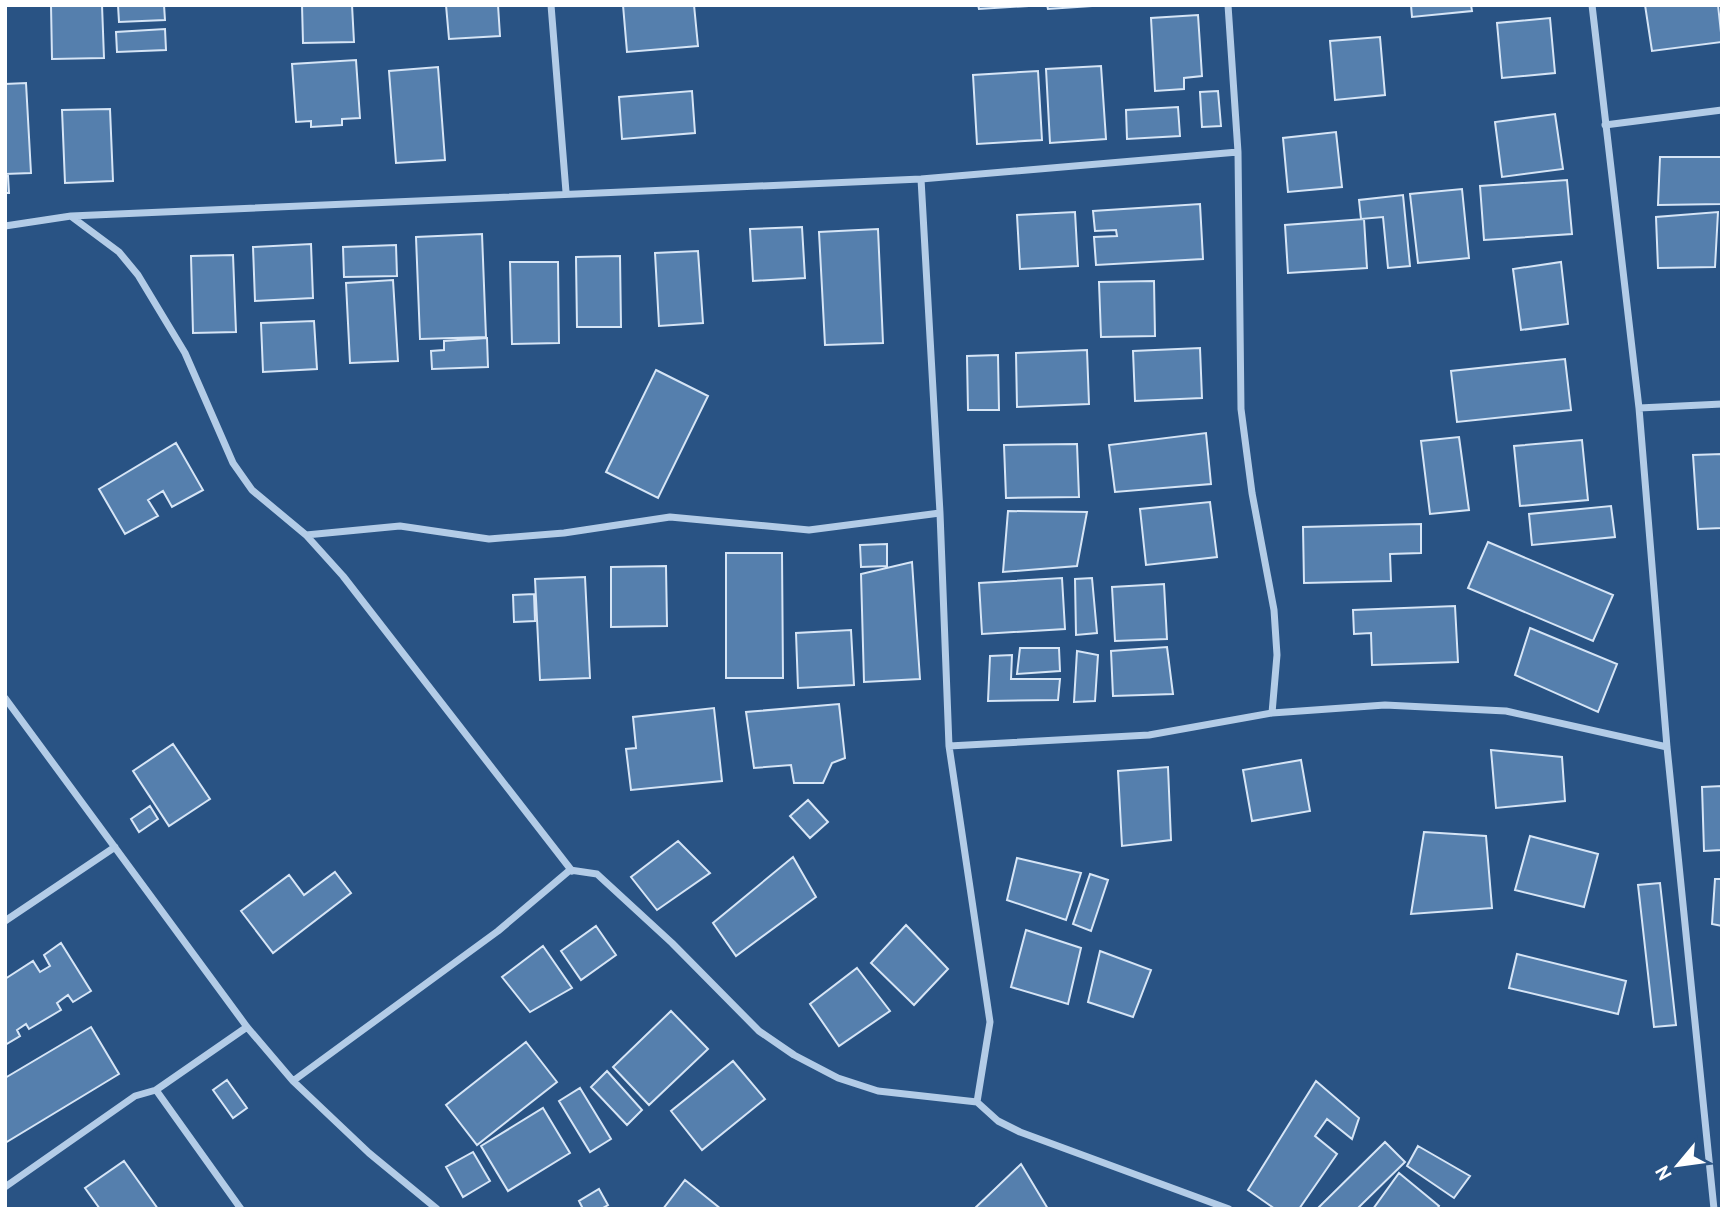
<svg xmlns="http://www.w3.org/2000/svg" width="1727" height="1214" font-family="'PT Sans',sans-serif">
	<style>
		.building { fill: #557fad; stroke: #d6e5f6; stroke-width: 2 }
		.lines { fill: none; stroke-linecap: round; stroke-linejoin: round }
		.street { stroke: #b3cce7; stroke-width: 7 }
	</style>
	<rect width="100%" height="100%" fill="#295384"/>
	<path class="building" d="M51 5H102L104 58 52 59Z
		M118 5H164L165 20 119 22Z
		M302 5H352L354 42 303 43Z
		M446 5H498L500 36 449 39Z
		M623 5H694L698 46 627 52Z
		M978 5H1028V6L979 9Z
		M1047 5H1107L1048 9Z
		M1411 5H1471L1472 11 1412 17Z
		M1645 5H1718L1722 42 1652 51Z
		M1198 15 1202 76 1184 78V89L1155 91 1151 18Z
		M1550 18 1555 73 1502 78 1497 23Z
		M165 29 166 50 117 52 116 32Z
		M1380 37 1385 95 1335 100 1330 41Z
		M356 60 360 118 342 119V125L311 127V121L296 122 292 64Z
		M1101 66 1106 139 1050 143 1046 69Z
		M438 67 445 160 396 163 389 71Z
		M1038 71 1042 140 977 144 973 75Z
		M26 83 31 173 5 174V84Z
		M692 91 695 133 622 139 619 97Z
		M1218 91 1221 126 1202 127 1200 92Z
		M1178 107 1180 136 1127 139 1126 110Z
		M110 109 113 181 65 183 62 110Z
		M1555 114 1563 169 1502 177 1495 122Z
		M1336 132 1342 187 1288 192 1283 138Z
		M1660 157H1722V204L1658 205Z
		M5 176H8L9 193H5Z
		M1567 180 1572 234 1484 240 1480 186Z
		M1462 189 1469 258 1418 263 1410 194Z
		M1403 195 1410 266 1388 268 1383 217 1361 219 1359 200Z
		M1200 204 1203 259 1096 265 1094 237 1117 236 1116 230 1095 231 1093 211Z
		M1075 212 1078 266 1020 269 1017 215Z
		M1718 212 1715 267 1658 268 1656 217Z
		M1364 219 1367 268 1288 273 1285 225Z
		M802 227 805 278 753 281 750 229Z
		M878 229 883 343 825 345 819 232Z
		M482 234 486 337 420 339 416 237Z
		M311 244 313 298 255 301 253 247Z
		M396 245 397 276 344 277 343 247Z
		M698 251 703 323 659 326 655 253Z
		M233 255 236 332 193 333 191 256Z
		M620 256 621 327H577L576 257Z
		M510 262H558L559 343 512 344Z
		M1561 262 1568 324 1521 330 1513 269Z
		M393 280 398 361 350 363 346 283Z
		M1154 281 1155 336 1101 337 1099 282Z
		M314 321 317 369 263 372 261 323Z
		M487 338 488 367 432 369 431 351 444 350V341Z
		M1200 348 1202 398 1135 401 1133 351Z
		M1087 350 1089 404 1017 407 1016 353Z
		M998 355 999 410H968L967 356Z
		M1565 359 1571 410 1457 422 1451 371Z
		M656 370 708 396 658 498 606 472Z
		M1206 433 1211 484 1115 492 1109 445Z
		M1459 437 1469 510 1430 514 1421 441Z
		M1582 440 1588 500 1520 506 1514 446Z
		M176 443 203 490 172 507 163 491 148 500 158 516 125 534 99 489Z
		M1077 444 1079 497 1006 498 1004 445Z
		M1722 454V528L1698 529 1693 455Z
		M1210 502 1217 557 1146 565 1140 509Z
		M1611 506 1615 537 1532 545 1529 514Z
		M1008 511 1087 512 1077 566 1003 572Z
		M1421 524V553L1390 554 1391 581 1304 583 1303 527Z
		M1488 542 1613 595 1593 641 1468 588Z
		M887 544V566L861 567 860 545Z
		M726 553H782L783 678H726Z
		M912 562 920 679 864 682 861 574Z
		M666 566 667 626 611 627V567Z
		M585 577 590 678 540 680 535 579Z
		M1062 578 1065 629 982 634 979 583Z
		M1092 578 1097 633 1076 635 1075 579Z
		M1164 584 1167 639 1115 641 1112 587Z
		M534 594 535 621 514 622 513 595Z
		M1455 606 1458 662 1372 665 1371 633 1354 634 1353 610Z
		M1530 628 1617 664 1598 712 1515 675Z
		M851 630 854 685 798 688 796 633Z
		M1167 647 1173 694 1113 696 1111 651Z
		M1020 648H1059L1060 671 1017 674Z
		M1077 651 1098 655 1095 701 1074 702Z
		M1012 655 1011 679H1060L1058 700 988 701 990 656Z
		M839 704 845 758 832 763 823 783H794L791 765 754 768 746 712Z
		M714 708 722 781 631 790 626 749 636 748 633 717Z
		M173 744 210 799 169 826 133 771Z
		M1491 750 1562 757 1565 801 1496 808Z
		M1301 760 1310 811 1252 821 1243 770Z
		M1168 767 1171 840 1122 846 1118 771Z
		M1722 786V850L1704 851 1702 787Z
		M808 800 828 822 810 838 790 816Z
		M150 806 158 819 139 832 131 819Z
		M1424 832 1486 836 1492 908 1411 914Z
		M1530 836 1598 854 1584 907 1515 890Z
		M678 841 710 873 657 910 631 877Z
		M793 857 816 897 736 956 713 923Z
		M1017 858 1081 873 1066 920 1007 900Z
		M335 872 351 893 273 953 241 911 289 875 304 895Z
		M1090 874 1108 880 1091 931 1073 924Z
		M1715 879H1722V926L1712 924Z
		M1660 883 1676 1025 1654 1027 1638 885Z
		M906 925 948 969 914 1005 871 963Z
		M596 926 616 955 581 980 561 951Z
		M1026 930 1081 948 1068 1004 1011 987Z
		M61 943 91 991 73 1002 68 995 57 1003 61 1010 29 1029 26 1024 17 1030 20 1036 5 1045V979L33 961 40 972 50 966 44 955Z
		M543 946 572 988 530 1012 502 977Z
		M1100 951 1151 970 1133 1017 1088 1002Z
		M1517 954 1626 981 1618 1014 1509 988Z
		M857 968 890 1011 839 1046 810 1004Z
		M671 1011 708 1049 649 1105 613 1067Z
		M91 1027 119 1074 5 1143V1078Z
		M526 1042 557 1082 477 1145 446 1105Z
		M733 1061 765 1099 702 1150 671 1111Z
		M607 1071 642 1110 627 1125 591 1087Z
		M227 1080 247 1108 233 1118 213 1090Z
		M1316 1081 1359 1118 1352 1139 1327 1119 1315 1136 1337 1154 1299 1209H1275L1248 1190Z
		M580 1088 611 1139 590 1152 559 1101Z
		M543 1108 570 1153 508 1191 481 1146Z
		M1385 1142 1405 1162 1357 1209H1317Z
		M1418 1146 1470 1176 1454 1198 1407 1166Z
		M473 1152 490 1181 463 1197 446 1167Z
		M124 1161 158 1209H100L85 1188Z
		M1021 1164 1048 1209H974Z
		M1399 1173 1439 1206 1437 1209H1373Z
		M685 1180 721 1209H663Z
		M599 1189 608 1205 601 1209H583L579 1201Z"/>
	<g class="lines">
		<path class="street" d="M551 5 566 192
			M1228 5 1238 152 1241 409 1252 493 1274 610 1277 655 1272 713
			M1592 5 1639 408 1667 747 1714 1209
			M1605 125 1722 110
			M921 179 940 513 949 746 990 1022 977 1102
			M72 217 119 252 138 275 185 353 233 463 252 490 306 535 400 526 489 539 564 533 670 517 809 530 940 513
			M5 226 71 216 921 179 1238 152
			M1639 408 1722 404
			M306 535 343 576 572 871
			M5 698 247 1027 293 1081 369 1153 437 1209
			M949 746 1149 735 1272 713 1385 705 1506 711 1667 747
			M5 921 115 847
			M293 1081 498 931 570 870 597 874 672 943 759 1031 794 1055 838 1078 878 1091 977 1102 998 1121 1020 1132 1229 1209
			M156 1090 241 1209
			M5 1187 135 1096 156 1090 247 1027"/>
	</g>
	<rect width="1727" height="1214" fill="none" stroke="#ffffff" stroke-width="14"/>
	<g transform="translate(1678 1165) rotate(241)" stroke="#295384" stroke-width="5" paint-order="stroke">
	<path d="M0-5L12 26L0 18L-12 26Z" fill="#ffffff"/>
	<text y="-10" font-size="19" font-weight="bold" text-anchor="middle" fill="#ffffff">N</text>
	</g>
</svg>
